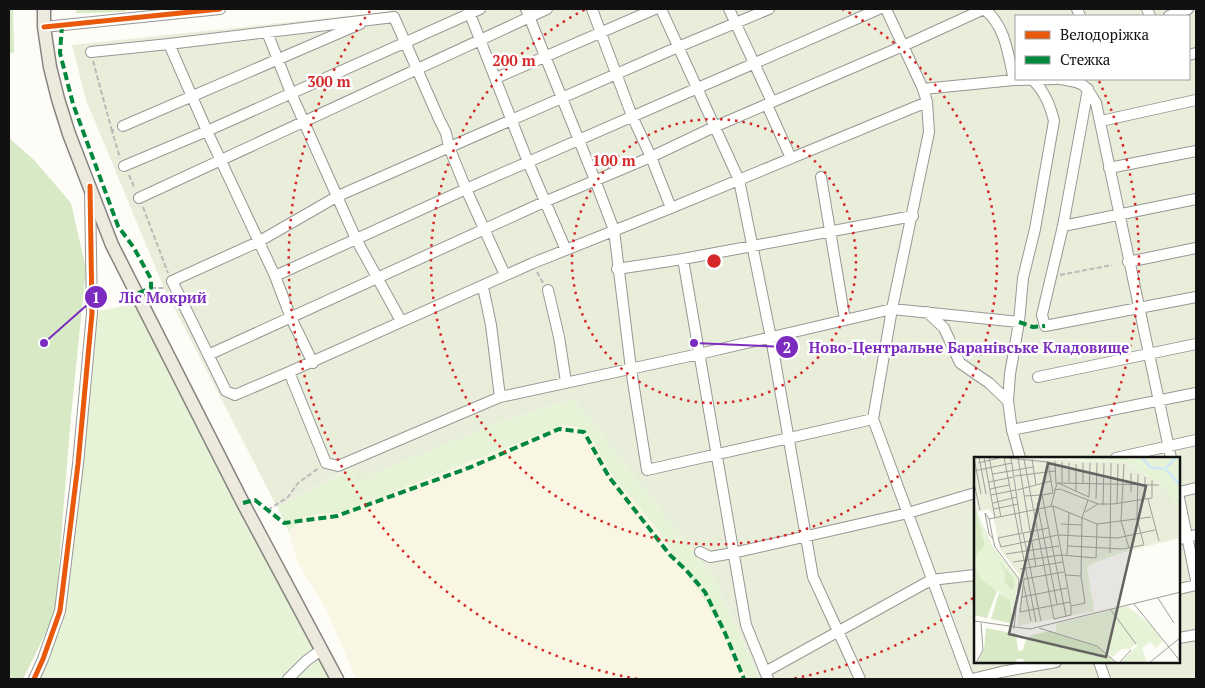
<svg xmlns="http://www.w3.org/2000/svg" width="1205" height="688" font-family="'PT Serif',serif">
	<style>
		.farmland { fill: #f9f7e4 }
		.green { fill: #e7f3d7 }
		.forest { fill: #d8eac5 }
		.cemetery { fill: #e9eedb; fill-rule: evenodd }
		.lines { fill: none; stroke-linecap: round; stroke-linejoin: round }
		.minor-casing { stroke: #979795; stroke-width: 12 }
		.major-casing { stroke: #858482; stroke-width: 15 }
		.path { stroke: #b9b9b8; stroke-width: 2; stroke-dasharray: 5 2.5; stroke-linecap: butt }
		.minor { stroke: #fffffe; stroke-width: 10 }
		.major { stroke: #ede9dc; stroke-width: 12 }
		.quiet { stroke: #00873e; stroke-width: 4; stroke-dasharray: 8 4; stroke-linecap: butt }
		.cycleway-casing { stroke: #fff; stroke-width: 8 }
		.cycleway { stroke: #e8590c; stroke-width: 5 }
		.ring { fill: none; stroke: #d62828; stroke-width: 2.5; stroke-dasharray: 2.5 5 }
		.inset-river { fill: none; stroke: #cde8f7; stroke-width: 2.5 }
		.inset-road { fill: none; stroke: #9f9e9b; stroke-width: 1 }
		.view { fill: #646362; fill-opacity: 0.15; stroke: #646362; stroke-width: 2.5 }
		.inset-edge { fill: none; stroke: #111; stroke-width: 2.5 }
		.centre { fill: #d62828; stroke: #fff; stroke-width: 2.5 }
		.ring-label { font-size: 15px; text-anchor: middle; font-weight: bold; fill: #d62828; stroke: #fff; stroke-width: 5; stroke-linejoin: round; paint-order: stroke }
		.leader { fill: none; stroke: #7b2cbf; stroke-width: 2 }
		.callout-dot { fill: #7b2cbf; stroke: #fff; stroke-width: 2 }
		.mark-label { font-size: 15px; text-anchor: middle; font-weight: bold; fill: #fff }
		.callout-label { font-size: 15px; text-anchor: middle; font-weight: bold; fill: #7b2cbf; stroke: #fff; stroke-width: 5; stroke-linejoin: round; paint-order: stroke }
	</style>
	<rect width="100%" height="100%" fill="#fdfcf7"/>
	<path class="farmland" d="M563 425 577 427 590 435 614 478 653 524 705 601 748 679H356L327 611 297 561 289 532 303 517 320 514 340 513Z"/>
	<path class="green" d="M140 302 337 679H31L60 611 92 313Z
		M574 399 713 577 760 679H748L705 601 653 524 614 478 590 436 577 427 563 425 340 513 320 514 303 517 289 532 277 507 352 468 358 479 502 421Z"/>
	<path class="forest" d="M9 9H13L14 52 9 54Z
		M75 9H128L125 12 77 13Z
		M9 138 34 160 71 203 86 269 71 416 55 614 23 679H9Z"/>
	<path class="cemetery" d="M392 9H1196V679H760L713 577 574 399 502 421 358 480 351 468 277 507 164 288 86 100 72 45 386 12ZM1016 16H1189V79H1016ZM975 458H1179V662H975Z"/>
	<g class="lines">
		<defs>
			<path id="minor" d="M468 9 528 162 566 250
				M526 9 595 180 614 230 631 369 647 470 873 419
				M592 9 632 116 651 157 671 208
				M661 9 739 180 771 338 813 577 860 679
				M729 9 772 102
				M886 9 923 89 927 102 929 132 892 309 873 419 969 679
				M1077 9 1080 16
				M1147 9 1150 16
				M1169 16 1188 9
				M44 27 220 9
				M267 32 291 93 356 239 401 321
				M91 52 169 44
				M1189 55 1196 53
				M496 78 655 9
				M1060 79C1083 83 1084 82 1096 103L1171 458
				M923 89 1014 80 1056 79
				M1088 89 1063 226 1042 315 1045 326 1196 297
				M927 102 671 208 533 263 289 372 326 463 338 466 500 397 699 354 892 309 1019 322
				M767 105 791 158
				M1101 121 1196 100
				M123 126 360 24
				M124 166 207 131 480 9
				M1109 168 1196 151
				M821 177 845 320
				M139 198 547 9
				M1063 226 1196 199
				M683 259 746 625 768 679
				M1128 262 1196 248
				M617 269 683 259 913 216
				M275 276 466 189 879 9
				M483 287 491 325 500 397
				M548 290 559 337 566 382
				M927 312 944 328 960 363 989 383 1008 401
				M208 355 544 202 651 157 714 127 903 46 984 9C1006 26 1008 55 1014 80L1016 79
				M313 363 291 318 275 276 207 131 169 44 394 17 439 119 446 133 449 147 466 189 505 275
				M289 372 235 395 226 391 172 281 258 242 338 196 678 47 769 9
				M1038 377 1196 344
				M1012 430 1196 393
				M1020 458 1012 430 1008 401 1010 374 1019 322 1023 278 1035 229 1054 121C1050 105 1045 92 1032 79
				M1116 458 1196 440
				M1179 492 1196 488
				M1179 498 1196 580
				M1179 539 1196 535
				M700 552 710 557 733 553 908 513 975 493
				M1179 589 1196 585
				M1179 638 1196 635
				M1099 662 1105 679
				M765 672 931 580 975 575
				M34 679 43 659 60 611 78 464 92 313 90 192
				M288 679 306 661 321 650
				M972 679 1001 672 1056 662"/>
			<path id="major" d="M44 9V27L50 67 58 99 69 134 112 245 243 503 337 679"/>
		</defs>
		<use href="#minor" class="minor-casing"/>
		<use href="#major" class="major-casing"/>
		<path class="path" d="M93 61 112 131
			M114 130 112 131 120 158
			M129 175 135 189
			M143 207 168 273
			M537 272 543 283
			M1060 275 1112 265
			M151 288H164L165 286
			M268 510 288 497 298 483 319 468"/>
		<use href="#minor" class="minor"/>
		<use href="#major" class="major"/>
		<path class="quiet" d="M62 25 60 53 73 104 118 226 134 248 151 279V288L136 294
			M1019 322 1033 327 1045 326
			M243 503 255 500 284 523 337 516 471 467 559 429 584 432 609 477 670 555 686 570 705 592 725 633 744 679"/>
		<defs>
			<path id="cycleway" d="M44 27 220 9
				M34 679 43 659 60 611 78 464 92 313 90 186"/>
		</defs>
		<use href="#cycleway" class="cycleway-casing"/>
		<use href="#cycleway" class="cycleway"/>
	</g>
	<g class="ring">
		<circle cx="714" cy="261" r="142"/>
		<path d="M842 9A283 283 0 1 1 586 9"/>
		<path d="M973 598A425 425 0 0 1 791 679M637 679A425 425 0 0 1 370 11M1099 81A425 425 0 0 1 1091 457"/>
	</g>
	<g transform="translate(974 457)">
		<rect width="206" height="206" fill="#fdfcf7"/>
		<path d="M41 0 153 3 156 0H206V55L175 19 151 5ZM3 55 19 90 44 121 40 160 36 143 7 122 1 109 3 97 11 89ZM206 81 143 97 116 108 113 111 120 154 116 155 110 109 140 95ZM153 149 175 166 189 184 182 191 176 185 168 191 173 206H146L163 189 162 187 156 192H147L139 200 123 189 82 175V167Z" fill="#e7f3d7"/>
		<path d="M69 0H157L153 3ZM0 42 11 89 3 97 1 109 7 122 23 134 13 161 0 158ZM23 102 39 120 41 130 37 133 30 124 32 117ZM25 136 36 143 39 167 17 162ZM12 171 42 177 44 194 49 193 52 182 58 178 76 174 124 190 142 206H51L49 202H43L42 206H3L10 192Z" fill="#d8eac5"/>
		<path d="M0 0 151 5 186 26 206 53V81L140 95 110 109 116 155 43 169 49 123 26 92 19 58 15 52 3 55Z" fill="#e9eedb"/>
		<path class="inset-river" d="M168 0 176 10 191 12 202 0M191 12 207 29"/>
		<path class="inset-road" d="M5 0 12 37M10 0 21 61M15 0 27 60M23 0 74 5 79 36 68 38 92 159M30 0 62 165M0 1 7 37M37 1 48 75M44 1 62 110M50 2 80 162 97 158V149M58 2 62 28M81 4 82 27M4 6 25 1M150 7 147 64 155 91M0 14 38 6M19 17 59 10M41 19 81 14M15 25 39 20M88 25V5M95 25V6M0 26 6 53M83 26 185 28M84 26 115 40 116 6M109 26V6M16 32 35 28M43 33 77 24M80 33 86 32 124 47H139L178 41V23M102 34V7M157 35V16M17 38 42 33M50 39 68 38M122 42 123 6M171 42V20M174 42 185 84M19 46 43 40M63 46 83 147M143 46 144 7M129 48 130 6M77 49 83 26M79 49 97 149 111 146 107 119 108 61 114 43M20 52 44 47M111 55 124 47M11 56 15 62 19 82 15 77ZM15 62 79 49 123 67 177 60M87 67 108 68M74 71 24 81 27 90 84 78 143 81 181 73M49 76 67 164M19 82 21 90 45 122 40 172M94 89 148 92 170 88 163 62 164 17M136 96 137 6M32 97 85 89M93 98 95 55M39 105 87 98 122 101 123 67M46 112 89 105M90 115 50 122 46 155 96 145M91 118 107 119M50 129 57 164M48 140 93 131M184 141 200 166M160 147 207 205M137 153 162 187M0 164 56 172 207 135M65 171 123 189 143 206M2 206 9 193 7 166M145 206 157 193M175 206 207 180"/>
		<path class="view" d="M74 6 172 29 132 200 35 177Z"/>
		<rect width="206" height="206" class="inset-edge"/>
	</g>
	<circle cx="714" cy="261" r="8" class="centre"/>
	<g class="ring-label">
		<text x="514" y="66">200 m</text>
		<text x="329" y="87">300 m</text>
		<text x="614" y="166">100 m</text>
	</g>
	<path class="leader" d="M44 343L96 297M694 343L787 347"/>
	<g class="callout-dot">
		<circle cx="44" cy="343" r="5"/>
		<circle cx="694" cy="343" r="5"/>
		<circle cx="96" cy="297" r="12"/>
		<circle cx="787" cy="347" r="12"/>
	</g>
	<g class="mark-label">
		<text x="96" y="303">1</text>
		<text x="787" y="353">2</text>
	</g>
	<g class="callout-label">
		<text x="163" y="303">Ліс Мокрий</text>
		<text x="969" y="353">Ново-Центральне Баранівське Кладовище</text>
	</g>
	<rect width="1205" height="688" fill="none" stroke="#111111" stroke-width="20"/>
	<rect x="1015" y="15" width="175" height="65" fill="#ffffff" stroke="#a0a0a0"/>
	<rect x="1025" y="31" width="25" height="8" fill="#e8590c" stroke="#a0a0a0"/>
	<text x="1060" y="40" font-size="15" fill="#111111">Велодоріжка</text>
	<rect x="1025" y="56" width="25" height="8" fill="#00873e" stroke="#a0a0a0"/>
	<text x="1060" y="65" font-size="15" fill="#111111">Стежка</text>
</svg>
